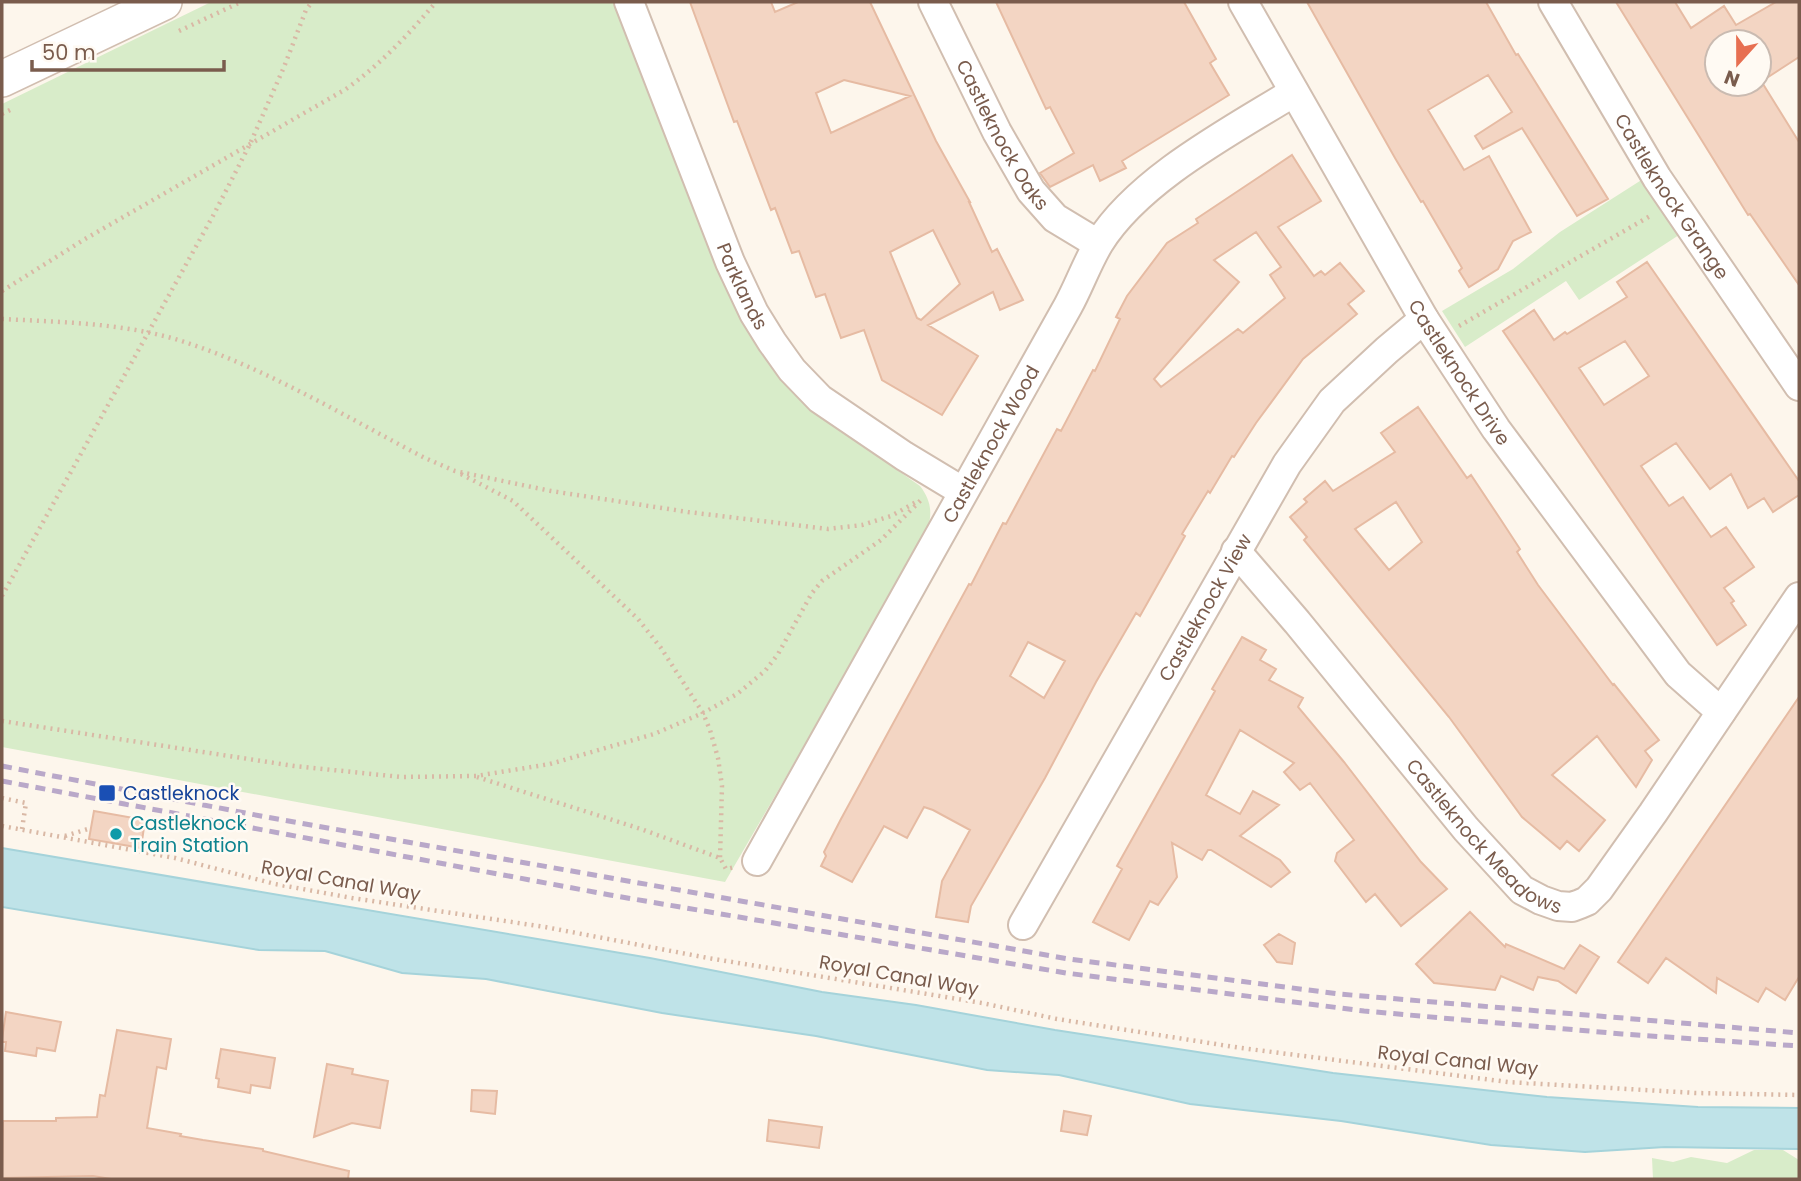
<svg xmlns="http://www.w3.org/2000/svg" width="1801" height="1181" font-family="Poppins,sans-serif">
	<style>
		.green { fill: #d8ecc9 }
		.water { fill: #bfe3e8; stroke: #a5d3da; stroke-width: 2 }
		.building { fill: #f3d5c3; stroke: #e6bba3; stroke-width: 2; fill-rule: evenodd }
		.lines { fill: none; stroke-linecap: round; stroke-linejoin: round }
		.minor-casing { stroke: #d1beb0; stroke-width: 32 }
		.tertiary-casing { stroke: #d1beb0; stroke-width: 38 }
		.path { stroke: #d9b8a5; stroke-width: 4.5; stroke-dasharray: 2 5; stroke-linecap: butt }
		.minor { stroke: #fff; stroke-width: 28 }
		.tertiary { stroke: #fff; stroke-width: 35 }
		.rail { stroke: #b9a8c9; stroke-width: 5; stroke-dasharray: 10 7; stroke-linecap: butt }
		.transit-dot { fill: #1a4fb4; stroke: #fffaf3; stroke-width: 2.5 }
		.culture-dot { fill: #0f9aa8; stroke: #fffaf3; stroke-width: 2.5 }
		.labels { text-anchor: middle; stroke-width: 5; stroke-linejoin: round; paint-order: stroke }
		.street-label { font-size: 19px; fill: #7a5c4d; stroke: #fffaf3 }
		.transit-label { font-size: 19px; fill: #164399; stroke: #fffaf3; text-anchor: start }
		.culture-label { font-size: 19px; fill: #0d838f; stroke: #fffaf3; text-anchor: start }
	</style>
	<rect width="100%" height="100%" fill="#fdf6ec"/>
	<path class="green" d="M211 2H615L645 86 732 300 779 367 819 415 920 486C934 504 932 519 924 539L725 882 2 747V104Z
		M1643 179 1679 235 1579 300 1566 281 1465 347 1442 311 1513 269 1560 232Z
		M1754 1150H1783L1799 1160V1179H1653L1652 1158 1673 1162 1691 1157 1727 1163Z"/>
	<path class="water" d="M2 848 650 958 822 992 916 1005 1055 1030 1333 1073 1547 1097 1698 1107 1799 1108V1149L1665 1147 1585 1152 1491 1145 1341 1121 1190 1104 1059 1075 987 1070 816 1036 662 1013 486 979 402 973 325 951 259 950 2 907Z"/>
	<path class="building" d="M690 2H771L775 12 798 2H870L936 141 970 202H969L992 252 997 249 1023 300 1000 310 993 292 928 325 978 356 942 415 882 380 864 330 841 338 825 294 816 297 799 251 792 253 775 208 771 210 737 121 734 122ZM844 80 910 96 831 133 816 93ZM933 230 960 284 921 320 917 318 890 252Z
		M996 2H1184L1216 59 1210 63 1229 95 1122 161 1126 168 1100 181 1093 165 1050 187 1040 173 1074 153 1050 107 1046 109Z
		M1307 2H1486L1516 55 1518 54 1608 199 1577 216 1522 128 1483 149 1475 136 1512 112 1488 75 1428 110 1464 170 1489 156 1531 232 1513 241 1498 269 1469 287 1459 271 1462 268 1423 201 1421 202 1395 158Z
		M1616 2H1675L1691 28 1724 6 1736 25 1776 2H1799V57L1759 83V42H1717V84H1763L1799 142V285L1750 214 1748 215Z
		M1292 155 1321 201 1278 227 1314 276 1321 271 1325 275 1340 263 1364 291 1348 304 1357 314 1303 359 1256 423 1234 457 1232 456 1210 493 1208 491 1182 534 1185 536 1140 616 1136 613 1096 682 1045 778 971 906 968 922 936 917 942 881 970 830 933 810 924 807 907 838 884 826 852 882 821 866 826 856 824 852 841 819 969 584 971 585 1003 523 1006 524 1057 429 1061 431 1093 370 1095 371 1120 319 1116 317 1127 296 1167 243 1198 223 1196 219ZM1256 232 1281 267 1270 275 1285 298 1243 333 1238 329 1161 387 1154 379 1239 282 1214 260ZM1028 642 1065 661 1044 698 1010 676Z
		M1647 262 1799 481V495L1773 512 1764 498 1748 508 1731 474 1710 489 1676 443 1641 466 1669 506 1683 497 1711 537 1726 527 1754 567 1724 588 1734 601 1731 603 1746 625 1717 645 1503 331 1534 310 1554 340 1565 332 1567 334 1627 297 1617 282ZM1625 341 1649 376 1604 405 1579 368Z
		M1418 407 1467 478 1471 475 1501 520 1520 549 1517 552 1538 585 1613 685 1614 684 1659 740 1645 751 1652 760 1636 787 1597 736 1552 775 1605 820 1579 851 1567 841 1560 849 1522 817 1449 717 1304 540 1307 537 1290 517 1307 502 1304 499 1325 481 1333 491 1395 452 1381 433ZM1396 502 1422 542 1389 570 1355 529Z
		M1242 637 1266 650 1260 660 1276 669 1269 680 1303 698 1298 707 1344 762 1421 862 1447 889 1401 926 1375 894 1366 902 1335 861 1337 853 1354 840 1310 783 1300 790 1284 772 1294 763 1240 730 1206 795 1240 814 1253 791 1279 805 1240 836 1280 860 1290 872 1271 887 1211 850H1208L1202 860 1172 843 1177 877 1158 905 1150 901 1129 940 1093 922 1122 869 1117 866 1215 691 1212 689Z
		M1799 697V977L1785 1000 1766 988 1758 1002 1717 978 1716 993 1666 958 1648 983 1618 962Z
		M94 811 145 820 141 848 89 839Z
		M1470 912 1505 947 1506 944 1564 969 1580 945 1599 957 1576 993 1558 981 1538 977 1533 990 1501 976 1495 990 1434 983 1416 964Z
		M1279 934 1295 943 1292 964 1277 962 1264 945Z
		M6 1012 61 1022 55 1051 37 1048 36 1056 5 1051 6 1042H2V1039Z
		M117 1030 171 1039 166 1069 157 1067 147 1128 181 1134 180 1136 203 1140 263 1149V1151L349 1171 348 1179H111L93 1176 2 1178 3 1121H56V1118L97 1117 100 1095 105 1096Z
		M221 1049 275 1058 270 1088 251 1085 250 1093 218 1087 219 1079 216 1078Z
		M327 1064 353 1069 352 1074 388 1081 380 1128 352 1123 314 1137Z
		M472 1090 497 1091 495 1114 471 1111Z
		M1064 1111 1091 1116 1087 1135 1061 1131Z
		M769 1120 822 1127 819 1148 767 1141Z"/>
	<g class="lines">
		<defs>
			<g id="minor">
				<path id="s1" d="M629 2 730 262 754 313 772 342 792 370 820 399 904 456 962 491"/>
				<path id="s2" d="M933 2 997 132 1031 191 1055 218 1098 244"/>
				<path id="s3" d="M1243 2 1424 319 1496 429 1678 674 1721 712"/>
				<path id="s4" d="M1553 2 1657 178 1799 386"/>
				<path id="s5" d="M1236 551 1297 622 1466 829 1522 890 1541 900 1558 906 1572 907 1580 904 1587 901 1599 889 1653 813 1799 597"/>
				<path id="s6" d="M757 861 1068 306C1079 286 1087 263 1099 243 1139 179 1231 131 1294 92"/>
				<path id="s7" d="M1023 925 1287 464 1332 401 1387 350 1424 319"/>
			</g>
			<path id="tertiary" d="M2 79 164 2"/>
		</defs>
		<use href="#minor" class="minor-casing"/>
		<use href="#tertiary" class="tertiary-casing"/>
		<path class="path" d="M179 31 241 2
			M2 114 12 109
			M2 291 85 239 346 89C381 64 409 34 436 2
			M2 319C60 322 120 323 175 339 263 366 344 416 425 458L455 471 551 491 688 512 828 529 862 525 891 516 918 501
			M1459 326 1652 215
			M461 474 513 501 638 619 661 648 703 713 710 730 718 758 722 786 720 858
			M2 596 214 214 250 144 284 67 306 10 312 2
			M2 721 294 766 401 777 476 776 550 764 654 734 703 713 737 694 765 671 778 654 812 593 822 581 881 540 923 498
			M477 777 641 829 720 858 726 869 735 867
			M2 798 26 803 22 829
			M2 826 175 858 275 884 352 898 545 927 708 958 982 1003 1057 1019 1241 1048 1508 1082 1696 1093 1799 1095
			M65 836 91 828"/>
		<use href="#minor" class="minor"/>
		<use href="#tertiary" class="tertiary"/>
		<path class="rail" d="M2 766 266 817 1069 959 1339 994 1799 1033
			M2 781 610 895 1066 973 1364 1011 1622 1034 1799 1046"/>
	</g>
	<rect class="transit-dot" x="98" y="784" width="18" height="18" rx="3.5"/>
	<circle class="culture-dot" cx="116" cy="834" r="7"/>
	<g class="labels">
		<g class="street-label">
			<text dy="7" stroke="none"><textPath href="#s2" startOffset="150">Castleknock Oaks</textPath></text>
			<text dy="7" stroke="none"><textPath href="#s4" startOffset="228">Castleknock Grange</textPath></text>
			<text dy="7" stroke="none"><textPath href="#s1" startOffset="306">Parklands</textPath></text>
			<text dy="7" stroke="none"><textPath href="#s3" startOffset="429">Castleknock Drive</textPath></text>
			<text dy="7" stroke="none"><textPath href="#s6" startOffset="478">Castleknock Wood</textPath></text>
			<text dy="7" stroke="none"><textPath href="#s7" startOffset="366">Castleknock View</textPath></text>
			<text dy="7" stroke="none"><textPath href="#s5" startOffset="380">Castleknock Meadows</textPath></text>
			<text transform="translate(341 880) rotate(10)" y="7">Royal Canal Way</text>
			<text transform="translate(899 975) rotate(10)" y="7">Royal Canal Way</text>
			<text transform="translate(1458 1060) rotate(6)" y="7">Royal Canal Way</text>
		</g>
		<g class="transit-label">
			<text x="123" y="800">Castleknock</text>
		</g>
		<g class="culture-label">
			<text x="130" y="830">Castleknock<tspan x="130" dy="22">Train Station</tspan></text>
		</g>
	</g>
	<rect width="1801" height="1181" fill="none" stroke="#7a5c4d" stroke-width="7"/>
	<g transform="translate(1738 63) rotate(201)"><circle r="33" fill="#fffaf3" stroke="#cabbb1" stroke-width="2"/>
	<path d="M0-5L12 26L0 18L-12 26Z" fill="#e76f51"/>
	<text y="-10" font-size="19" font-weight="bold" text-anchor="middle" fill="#7a5c4d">N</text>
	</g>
	<path d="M32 60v10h192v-10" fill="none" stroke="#7a5c4d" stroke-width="3.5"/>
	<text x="42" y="60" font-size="21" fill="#7a5c4d" stroke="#fffaf3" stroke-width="5" paint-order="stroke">50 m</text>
</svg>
